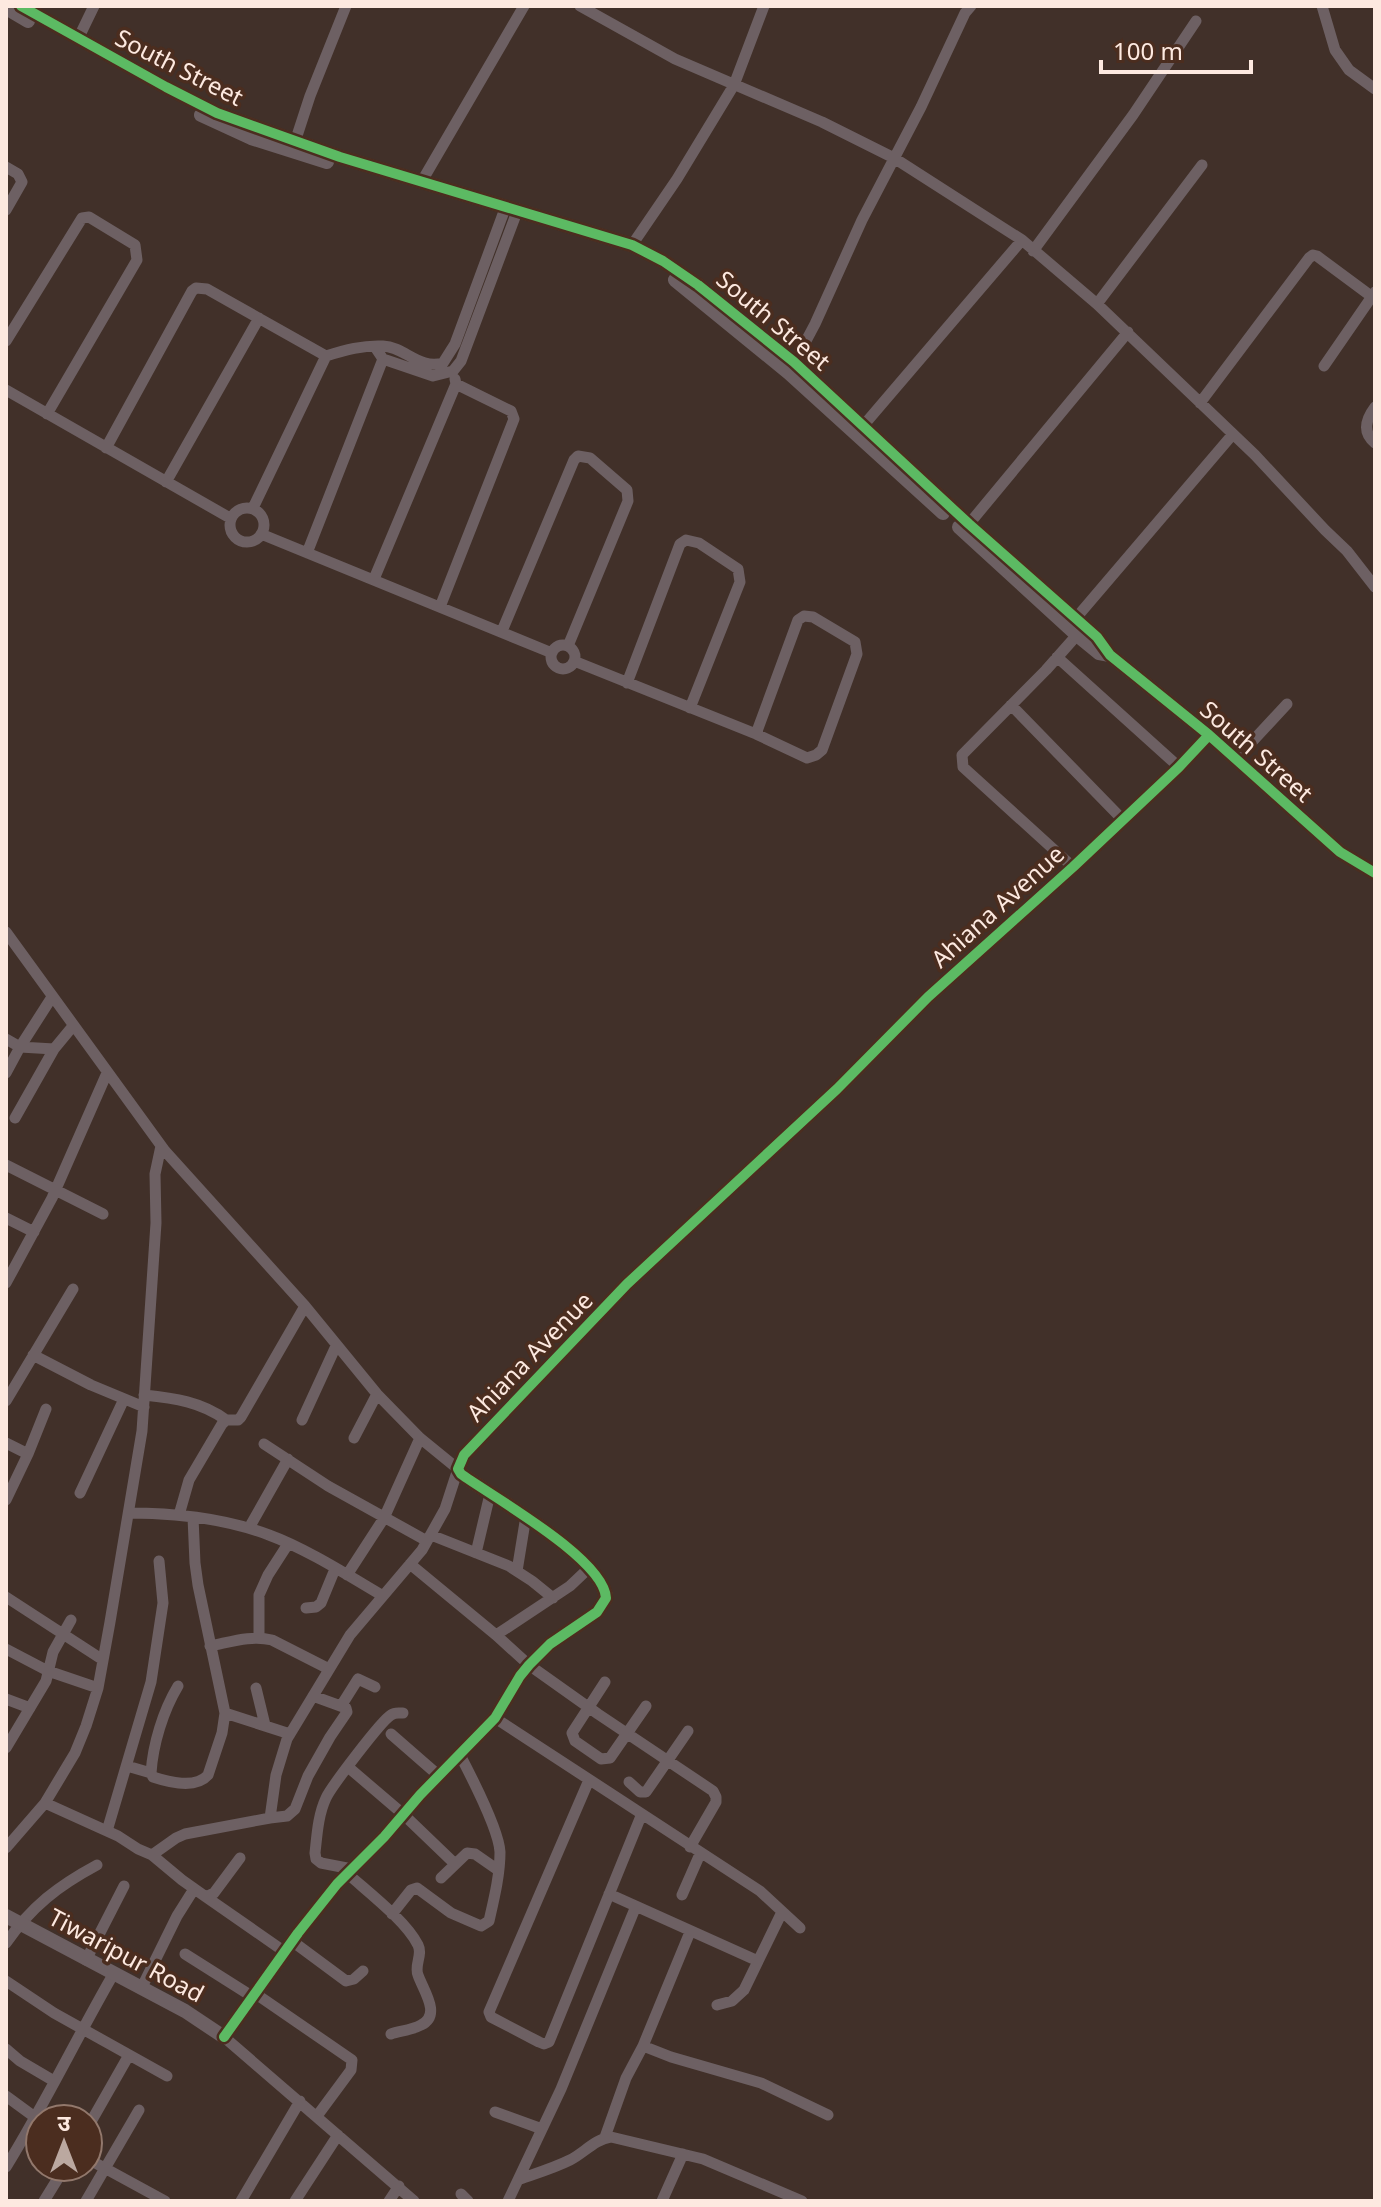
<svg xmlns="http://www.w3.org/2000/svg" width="1381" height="2207" font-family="'Noto Sans','Noto Sans Devanagari',sans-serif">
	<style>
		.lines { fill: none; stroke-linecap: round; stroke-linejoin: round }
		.minor { stroke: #6d6063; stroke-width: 11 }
		.tertiary { stroke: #6d6063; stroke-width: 14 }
		.cycleway-casing { stroke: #4b2d1f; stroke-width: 15 }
		.cycleway { stroke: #5cba63; stroke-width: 10 }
		.labels { text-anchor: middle; stroke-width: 7; stroke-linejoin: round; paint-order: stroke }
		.street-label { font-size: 24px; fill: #fde9e0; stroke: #4b2d1f }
	</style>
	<rect width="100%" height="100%" fill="#413029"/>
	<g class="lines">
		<path class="minor" d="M580 6 675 59 822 122 894 158 1022 240 1097 304 1255 455 1325 530 1347 551 1375 587
			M1322 6 1335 50 1349 70 1375 89
			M78 39 94 6
			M293 148 310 96 346 6
			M6 167 18 174 22 182 6 210
			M422 181 524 6
			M632 245 677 179 734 85 764 6
			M1033 251 1133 115 1196 21
			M1097 304 1202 165
			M6 341 82 218 89 217 135 245 137 260 47 414
			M375 347 383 359 433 376 453 371 461 361 518 209
			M326 356C345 350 363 345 383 346 405 347 419 370 443 363L455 344 506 206
			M1324 366 1375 292
			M791 369 815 324 862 220 921 107 965 13 971 6
			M6 390 230 518
			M1200 403 1309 258 1313 255 1317 256 1375 299
			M1375 407C1366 419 1362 432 1375 443
			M863 426 1022 240
			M106 448 192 291 196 288 207 289 326 356 253 508
			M166 482 259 318
			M230 525a17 17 0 1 1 34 0a17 17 0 1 1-34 0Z
			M969 524 1128 332
			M261 534 552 653
			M307 553 383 359
			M374 579 456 384 455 379
			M440 607 514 419 511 411 456 384
			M1076 618 1233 434
			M502 631 574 460 578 456 590 458 627 490 628 501 568 646
			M551 657a12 12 0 1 1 24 0a12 12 0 1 1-24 0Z
			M1057 657 1179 767
			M574 661 756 734 807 758 816 755 822 750 857 654 855 642 813 617 804 616 798 620 756 734
			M627 683 680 544 686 540 699 543 738 569 740 582 690 708
			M1011 705 1123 820
			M1236 759 1287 704
			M1073 867 963 767 962 755 1046 670 1077 635
			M6 932 165 1151 305 1306 377 1394 420 1438 458 1469 445 1509 422 1550 350 1635 287 1739 276 1775 270 1818 185 1834 176 1838 152 1855 138 1849 118 1836 45 1803 6 1848
			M6 1039 20 1047 54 1049
			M6 1073 20 1047 52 997
			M15 1118 54 1049 73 1026
			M6 1165 103 1214
			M6 1218 34 1232
			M6 1283 52 1198 107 1073
			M33 1355 91 1385 144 1407
			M144 1395C174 1398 202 1402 226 1420
			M6 1401 73 1289
			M302 1420 336 1346
			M354 1438 377 1394
			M6 1443 28 1454
			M264 1444 328 1486 427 1541
			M80 1493 124 1399
			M6 1500 28 1454 46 1409
			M129 1513C175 1513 224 1518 269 1535 305 1548 349 1576 383 1596
			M179 1515 189 1480 222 1424 226 1420H238L241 1417 305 1306
			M249 1528 288 1459
			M431 1535 509 1566 532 1581 553 1598
			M476 1553 490 1494
			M410 1564 496 1635 529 1665 598 1714 713 1791 716 1797V1802L690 1847
			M517 1571 526 1516
			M347 1575 384 1518 420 1438
			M6 1597 103 1660
			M306 1608 316 1607 321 1603 335 1569
			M496 1635 570 1586 589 1568
			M259 1638V1595L268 1575 288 1544
			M210 1646C231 1642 251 1635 272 1640L329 1669
			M6 1649 48 1671 98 1688
			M605 1682 572 1733 575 1741 601 1759 610 1758 646 1706
			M178 1686C163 1711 153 1744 151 1773L153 1777C168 1782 196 1789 208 1775L222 1733 225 1713 198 1585 195 1563 193 1517
			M256 1688 265 1725
			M6 1699 30 1708
			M341 1706 358 1679 375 1687
			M225 1713 290 1734
			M495 1718 760 1891 800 1928
			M391 1734 438 1775
			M6 1748 46 1681 53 1652 71 1620
			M127 1766 151 1773
			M348 1767 403 1814 454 1863
			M589 1780 489 2012 491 2017 539 2042 544 2044 549 2042 641 1816
			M629 1782 640 1792H646L688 1731
			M45 1803 75 1753 86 1726 98 1688 110 1622 142 1431 156 1223 155 1174 161 1146
			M270 1818 287 1816 295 1809 308 1776 330 1737 347 1712 346 1708 313 1696
			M107 1831 151 1682 163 1603 159 1561
			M152 1855 182 1880 206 1897 214 1893 240 1858
			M352 1869 321 1863 316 1859 315 1853C317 1835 318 1815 326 1798 331 1787 381 1721 391 1715 395 1712 397 1713 403 1713
			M348 1874C368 1892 406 1921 418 1945 423 1955 414 1965 418 1975 423 1990 442 2015 421 2025 412 2030 400 2031 391 2034
			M441 1878 467 1853 475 1854 498 1870
			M609 1894 758 1961
			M682 1895 700 1854
			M206 1897 285 1952
			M392 1914 411 1890 417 1888 451 1913 481 1926 489 1921C494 1899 500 1875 500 1852 499 1831 470 1774 459 1753
			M292 1941 346 1981 354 1979 363 1971
			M6 1943C32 1906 58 1886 97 1865
			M185 1954 253 1997
			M86 1960 124 1886
			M6 1981 54 2013 167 2076
			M142 1987 177 1916 194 1889
			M256 1994 352 2060 351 2070 317 2116
			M717 2005 732 2001 744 1990 782 1912
			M224 2037 414 2201
			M643 2046 671 2057 761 2083 828 2115
			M6 2049 20 2061 54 2081
			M6 2096 36 2118
			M495 2112 542 2129
			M88 2127 129 2055
			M605 2137 626 2078 643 2046 690 1932
			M88 2159 165 2201
			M6 2167C45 2104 77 2037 114 1973
			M520 2179C537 2173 554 2168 570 2160 584 2153 595 2139 611 2137L703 2159 802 2201
			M461 2194 468 2201
			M44 2201 65 2167
			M86 2201 139 2110
			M241 2201 300 2101
			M295 2201 338 2135
			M389 2201 399 2186
			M508 2201 561 2089 636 1906
			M662 2201 683 2154"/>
		<path class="tertiary" d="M21 6 166 87 217 113 340 157 632 245 663 261 698 285 794 362 969 524 1097 637 1110 655 1209 735 1340 852 1375 873
			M6 8 28 21
			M201 115 251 138 327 162
			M675 280 789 373 943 513
			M959 527 1077 635 1099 653 1110 655
			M6 1916 185 2011 224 2037 298 1933 337 1884 384 1837 420 1795 495 1718 520 1676 529 1665 550 1644 597 1612 606 1598C604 1559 493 1497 461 1474L458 1469 464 1455 627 1284 837 1089 928 997 1073 867 1179 767 1209 735"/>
		<defs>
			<path id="cycleway" d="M21 6 166 87 217 113 340 157 632 245 663 261 698 285 794 362 969 524 1097 637 1110 655 1209 735 1340 852 1375 873
				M224 2037 298 1933 337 1884 384 1837 420 1795 495 1718 520 1676 529 1665 550 1644 597 1612 606 1598C604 1559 493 1497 461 1474L458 1469 464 1455 627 1284 837 1089 928 997 1073 867 1179 767 1209 735"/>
		</defs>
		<use href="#cycleway" class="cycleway-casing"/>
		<use href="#cycleway" class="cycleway"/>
	</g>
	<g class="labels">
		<g class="street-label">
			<text transform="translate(179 68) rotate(27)" y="8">South Street</text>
			<text transform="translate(773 321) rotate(40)" y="8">South Street</text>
			<text transform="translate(1256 752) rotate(41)" y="8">South Street</text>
			<text transform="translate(998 907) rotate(-42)" y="8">Ahiana Avenue</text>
			<text transform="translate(530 1357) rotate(-46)" y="8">Ahiana Avenue</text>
			<text transform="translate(126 1956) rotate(28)" y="8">Tiwaripur Road</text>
		</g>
	</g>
	<rect width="1381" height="2207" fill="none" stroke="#fde9e0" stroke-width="16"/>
	<g transform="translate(64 2143)"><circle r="38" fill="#4b2d1f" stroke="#92786c" stroke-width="2"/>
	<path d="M0-6L14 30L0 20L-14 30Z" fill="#bba8a0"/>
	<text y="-12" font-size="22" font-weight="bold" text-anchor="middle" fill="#fde9e0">उ</text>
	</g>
	<path d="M1101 60v12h150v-12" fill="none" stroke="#fde9e0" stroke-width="4"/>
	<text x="1113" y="60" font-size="24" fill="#fde9e0" stroke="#4b2d1f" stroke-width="6" paint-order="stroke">100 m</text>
</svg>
